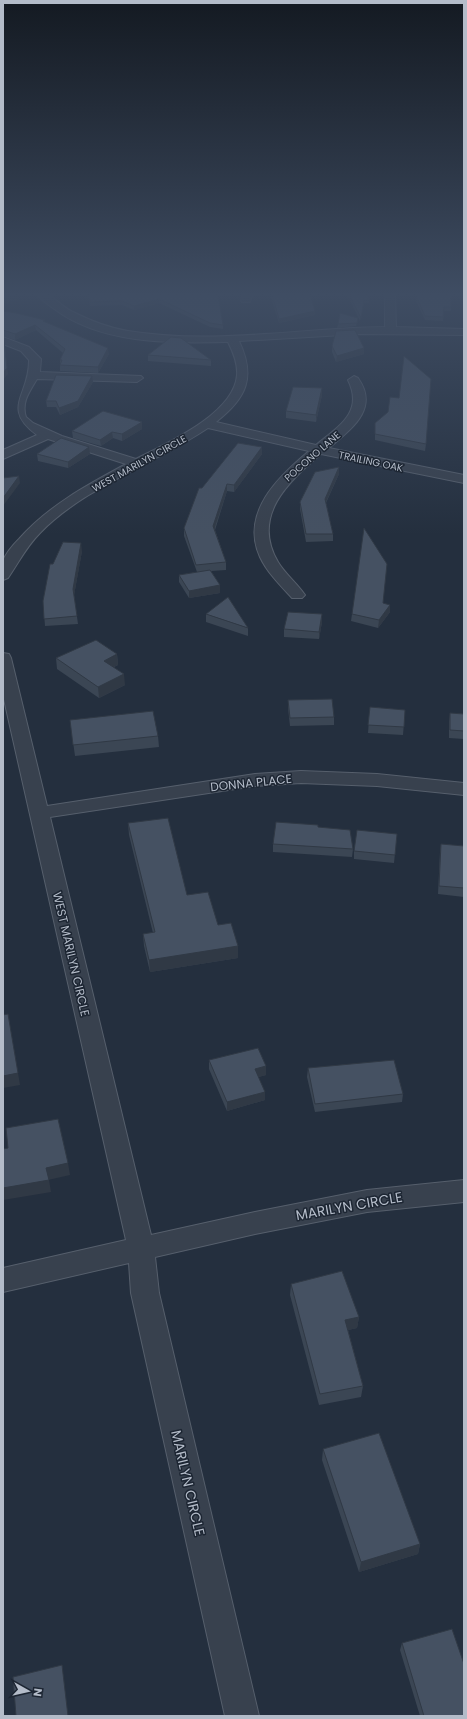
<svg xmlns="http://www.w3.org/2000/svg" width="467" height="1719" font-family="Poppins,sans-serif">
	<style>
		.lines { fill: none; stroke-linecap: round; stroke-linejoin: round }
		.street-casing { stroke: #565f6c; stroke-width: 2 }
		.street { fill: #38414e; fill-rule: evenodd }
		.wall { fill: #3b4654 }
		.shaded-wall { fill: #303945 }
		.building { fill: #455162; stroke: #303945 }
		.labels { text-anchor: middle; stroke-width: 3; stroke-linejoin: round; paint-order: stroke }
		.far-street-label { font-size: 10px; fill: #b4bcc9; stroke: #1d2633 }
		.street-label { font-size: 12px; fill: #b4bcc9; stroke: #1d2633 }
		.near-street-label { font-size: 14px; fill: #b4bcc9; stroke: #1d2633 }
	</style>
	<rect width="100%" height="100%" fill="#242f3e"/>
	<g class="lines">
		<defs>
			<path id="street" d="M37 294C56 294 58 305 73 312 91 321 109 328 128 331 213 345 300 328 385 327V294H395L396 327 464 329V335L360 334 239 341C256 377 247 398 216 422L316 445C339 426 364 412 348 380L354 376 358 378C380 409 351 429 329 448L464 475V483L321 454C288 482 251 516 278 562 285 574 297 583 305 595L302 598H292C280 585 267 572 260 557 240 513 278 477 309 451L208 428C156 463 83 488 40 533 26 547 19 562 8 578L3 580C3 574 2 566 3 561 6 553 13 545 19 539 48 506 87 485 126 464L48 439 3 459V450L37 435C0 408 30 395 29 360L21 351 3 344V337L29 347 41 359 40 372 141 376 143 378 137 382 37 379C30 391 21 402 26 417L33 423 62 436 136 459C167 443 234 414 237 375 238 363 233 352 228 342 171 343 101 345 53 308 47 304 41 300 37 294Z
				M243 294H253L250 302H242L241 300Z
				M3 653 9 654 11 658 47 806 255 774 301 771 377 774 464 783V795L377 786 301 783 255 786 50 817 151 1235 255 1212 367 1190 464 1180V1202L367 1212 255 1234 155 1257 159 1293 259 1716H225L131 1293 129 1263 3 1292V1268L126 1240 3 695Z"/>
		</defs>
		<use href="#street" class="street-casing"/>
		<use href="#street" class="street"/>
	</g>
	<path class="wall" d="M87 294H218L223 325V329L210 327 159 303 134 310 122 305 90 306Z
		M270 294H310L315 311V315L279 323Z
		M347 294H369V303H364L360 321Z
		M416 294 451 307V311H444L443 321 425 320 416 301Z
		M3 311 45 322 109 354 98 373 60 371V360L63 353 36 330 15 340 3 336Z
		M357 322 356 326 337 328 338 324Z
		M332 346 364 348V354L336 362 332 352Z
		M148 355 211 360V366L148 361Z
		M92 376 93 382 78 407 60 415 56 407H47L46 401Z
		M322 395 316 422 286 418V411Z
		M142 422V429L122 441 113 438 101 446 73 438 72 431Z
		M375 423 426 444 425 451 375 440Z
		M262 447V454L234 492 227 491 215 530 226 562V570L211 571 220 585V593L189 598 179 582V575L197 572 184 536V528L202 488Z
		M37 454H90L68 468 38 461Z
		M339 467V474L326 503 333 534V541L306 542 300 509V502Z
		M82 551 74 595 78 624 45 626 43 601 53 564Z
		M383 603 390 612 378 628 351 621 352 614Z
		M206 614 248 628V636L206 622Z
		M322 614V622L319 639 284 637V629Z
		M117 654 118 665 114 667 125 685 99 698 57 669 56 658Z
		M288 700 334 717V725L290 726 288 708Z
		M370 707 405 710 403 735 368 733Z
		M450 713 464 714V739L449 738V721Z
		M70 720 158 736 159 747 75 756Z
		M128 823 187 895 218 925 238 946V958L150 972 144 946 143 934 153 933 129 835Z
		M318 827 353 849 352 857 273 852V844Z
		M397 834 394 863 354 859V851Z
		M441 844 464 846V897L438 894 440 852Z
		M209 1060 266 1066V1075L258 1077 265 1100 227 1111 209 1069Z
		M308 1068 403 1094 402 1102 315 1112 307 1077Z
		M291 1284 359 1317 357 1328 348 1330 363 1386 361 1397 319 1405 290 1295Z
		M323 1449 420 1544 418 1554 359 1572 322 1460Z
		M402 1643 464 1716H420L400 1650Z"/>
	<path class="shaded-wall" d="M17 294H18L19 299 3 304V298Z
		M159 299V303L134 310V306Z
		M315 311V315L279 323V319Z
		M35 325 36 330 15 340V334Z
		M108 348 109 354 98 373V367Z
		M364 348V354L336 362 337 356Z
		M7 368 8 374 3 380V373Z
		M92 376 93 382 78 407 60 415 59 408Z
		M322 388V395L316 422V415Z
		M142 422V429L122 441V434Z
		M112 432 113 438 101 446 100 440Z
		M89 447 90 454 68 468V462Z
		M262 447V454L234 492V485Z
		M339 467V474L324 506 325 499Z
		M19 476 20 483 3 506V498Z
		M227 484V491L213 533V526Z
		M81 543 82 551 74 596 73 589Z
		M220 585V593L189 598V591Z
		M390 605V612L378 628 379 620Z
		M322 614V622L319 639V632Z
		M117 654 118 665 104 671V661Z
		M124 674 125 685 99 698 98 687Z
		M238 946V958L150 972 149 960Z
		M266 1066V1075L255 1078V1069Z
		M18 1073 20 1085 3 1088V1076Z
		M265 1092V1100L227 1111V1102Z
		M68 1163 70 1175 48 1180H49L51 1192 3 1200V1188L46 1168Z
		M359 1317 357 1328 344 1331 345 1320Z
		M420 1544 418 1554 359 1572 361 1562Z"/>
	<path class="building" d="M3 294H17L3 298Z
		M88 294H218L223 325 210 323 159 299 134 306 122 301 90 302Z
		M272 294H310L315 311 279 319Z
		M349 294H369V300H364L361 318Z
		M416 294H451V307H444L443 317 425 316 416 296Z
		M3 311 16 313 45 320 43 321 108 348 98 367 60 365 62 360H60L65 349 35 325 15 334 3 330Z
		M340 313 358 318 357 323 338 324Z
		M355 330 364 348 337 356 332 346 336 331Z
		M171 337 181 338 211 360 148 355Z
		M3 340H4L7 368 3 373Z
		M404 356 431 379 426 444 375 434V423L388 412 390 397 399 398Z
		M56 375 92 376 78 401 59 408 56 401H46Z
		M293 387 322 388 316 415 286 411Z
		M103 411 142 422 122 434 112 432 100 440 72 431Z
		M61 438 89 447 68 462 37 454Z
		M238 443 262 447 234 485 227 484 213 526 226 562 196 565 184 528 199 488H202Z
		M339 467 325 499 333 534H306L300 502 315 472Z
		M19 476 3 498V478Z
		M364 528 387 564 383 603 390 605 379 620 352 614Z
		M63 542 81 543 73 589 77 616 44 619 43 601 50 564H53Z
		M210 570 220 585 189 591 179 575Z
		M228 597 248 628 206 614Z
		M288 612 322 614 319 632 284 629Z
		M96 640 117 654 104 661 124 674 98 687 56 658Z
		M332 699 334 717 290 718 288 700Z
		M370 707 405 710 404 727 368 725Z
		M153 711 158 736 73 745 70 720Z
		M450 713 464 714V731L450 730Z
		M168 818 187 895 208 892 218 925 231 923 238 946 149 960 143 934 155 932 128 823Z
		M276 822 318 825V827L350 830 353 849 273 844Z
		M357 830 397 834 395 855 354 851Z
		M441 844 464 846V888L439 886Z
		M8 1014 18 1073 3 1076V1015Z
		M258 1048 266 1066 255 1069 265 1092 227 1102 209 1060Z
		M394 1060 403 1094 315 1104 308 1068Z
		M58 1119 68 1163 46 1168 49 1180 3 1188V1149L8 1148 6 1128Z
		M342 1271 359 1317 345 1320 363 1386 320 1394 291 1284Z
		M379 1433 420 1544 361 1562 323 1449Z
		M452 1629 464 1664V1716H424L402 1643Z
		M62 1665 68 1716H16L13 1677Z"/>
	<linearGradient id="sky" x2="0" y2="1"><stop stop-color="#141a22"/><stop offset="0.55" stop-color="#3f4d63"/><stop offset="1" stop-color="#3f4d63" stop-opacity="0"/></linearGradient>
	<rect width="467" height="535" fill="url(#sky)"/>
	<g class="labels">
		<g class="far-street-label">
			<text transform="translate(312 456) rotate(-41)" y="4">POCONO LANE</text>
			<text transform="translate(371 461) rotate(12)" y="4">TRAILING OAK</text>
			<text transform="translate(139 463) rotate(-29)" y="4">WEST MARILYN CIRCLE</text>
		</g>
		<g class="street-label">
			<text transform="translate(251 783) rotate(-6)" y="4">DONNA PLACE</text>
			<text transform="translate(71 954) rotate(77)" y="4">WEST MARILYN CIRCLE</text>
		</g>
		<g class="near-street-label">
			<text transform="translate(349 1206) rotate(-10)" y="5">MARILYN CIRCLE</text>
			<text transform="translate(188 1483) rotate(77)" y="5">MARILYN CIRCLE</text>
		</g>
	</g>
	<rect width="467" height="1719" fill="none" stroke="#b4bcc9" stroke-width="8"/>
	<g transform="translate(28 1691) rotate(98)" stroke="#1d2633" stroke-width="3" paint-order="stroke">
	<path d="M0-3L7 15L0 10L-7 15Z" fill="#b4bcc9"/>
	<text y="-6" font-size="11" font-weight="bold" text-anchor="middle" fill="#b4bcc9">N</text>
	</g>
</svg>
